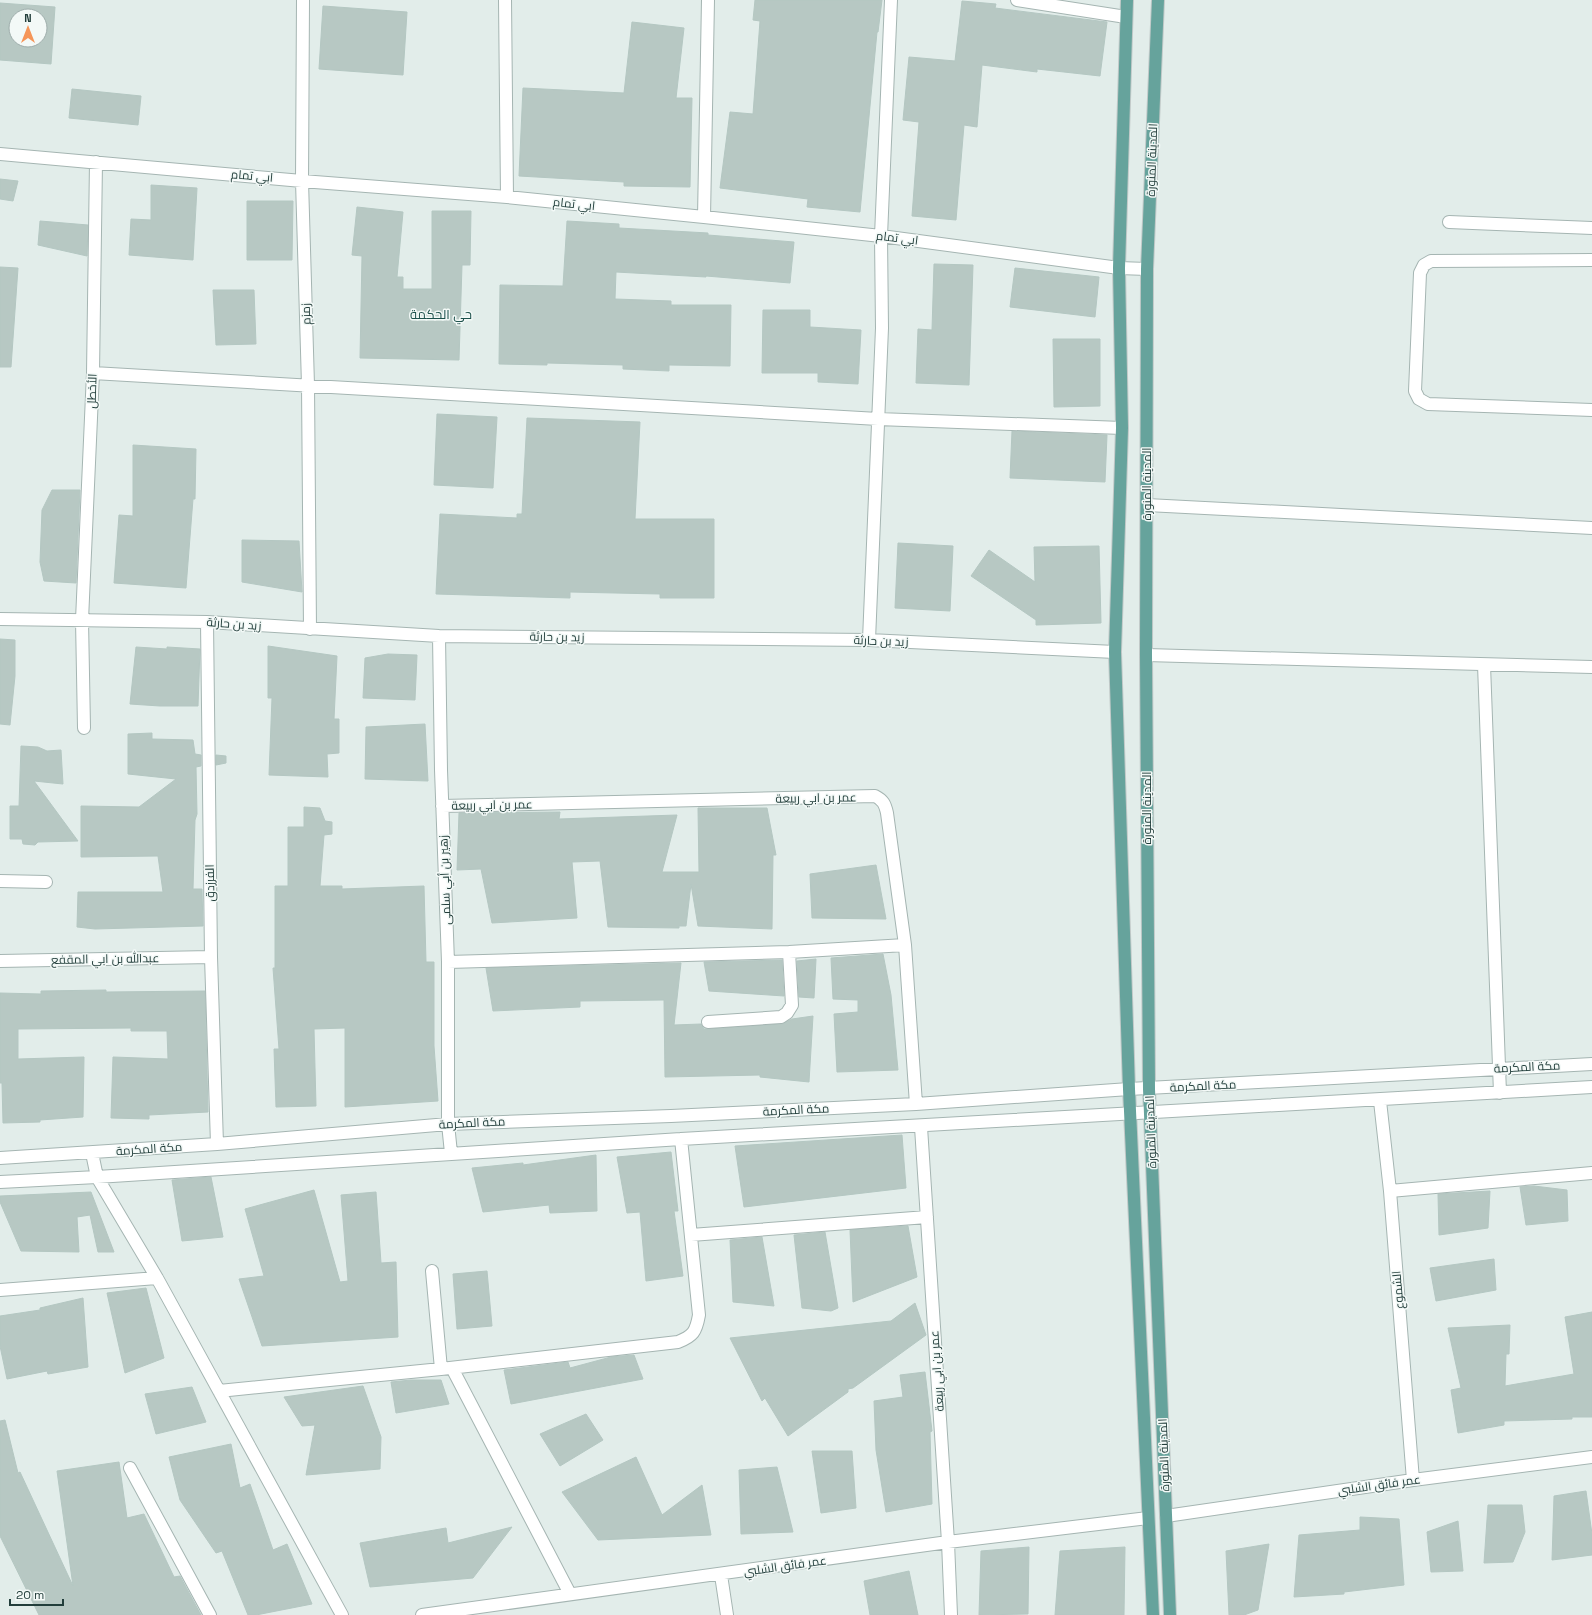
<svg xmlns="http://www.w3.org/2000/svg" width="1592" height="1615" font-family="'Space Grotesk',Cairo,sans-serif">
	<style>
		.building { fill: #b7c8c3; stroke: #b4c7c2; fill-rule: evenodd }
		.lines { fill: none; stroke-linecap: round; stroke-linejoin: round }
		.minor-casing { stroke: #a5b5b2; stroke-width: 14 }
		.major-casing { stroke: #c1c9c8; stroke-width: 14 }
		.minor { stroke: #fff; stroke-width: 12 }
		.major { stroke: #66a39c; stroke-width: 12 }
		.labels { text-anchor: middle; stroke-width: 3; stroke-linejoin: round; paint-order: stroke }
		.street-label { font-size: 12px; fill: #223e3b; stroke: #f3f9f7 }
		.neighbourhood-label { font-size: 13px; fill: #1d514c; stroke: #f3f9f7 }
	</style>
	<rect width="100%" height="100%" fill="#e2edea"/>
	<path class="building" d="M755 0H882L878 32H877L860 212 807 207 808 199 720 188 730 112 753 114 760 21 753 20Z
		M962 1 996 4 995 8 1107 22 1100 76 1037 69V72L982 65 977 127 964 125 956 220 912 216 919 122 903 120 909 57 955 61Z
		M0 3 55 7 51 64 0 60ZM16 16H40V40H16Z
		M323 6 407 12 403 75 319 69Z
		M632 22 684 28 676 98H692L690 187 624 186V182L519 176 523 88 624 93Z
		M72 89 141 96 138 125 69 118Z
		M0 179 18 181 13 201 0 199Z
		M151 185 197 188 193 260 129 255 131 219 151 220Z
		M247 201H293L292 260H247Z
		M357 207 403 212 397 277H403V289H432V211H471L470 265H462L459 360 360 358 362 256 352 255Z
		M40 221 88 225 87 256 38 245Z
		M567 221 619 224V228L708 233V235L794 242 790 283 706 276V277L616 272 615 299 671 301V305H731L730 366 669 365V371L623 369V365L547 363V365L499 364 500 285 563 286Z
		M934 264 973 265 969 385 916 383 918 329 932 330Z
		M0 267 18 268 11 367H0Z
		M1015 268 1099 277 1095 317 1010 307Z
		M213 290H254L256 344 216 345Z
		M763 310H810V327L861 330 858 384 818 382V373H762Z
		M1053 339H1100V406L1054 407Z
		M437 414 497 417 493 488 434 485Z
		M527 418 640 422 635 519H714V598H660V594L570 592V598L436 594 440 514 517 518V514H522Z
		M1012 431 1107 435 1105 482 1010 478Z
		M133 445 196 449 195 499H193L186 588 114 583 119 515 133 516Z
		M52 490H80L76 583 44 581 40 562 42 510Z
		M242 540 299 541 302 592 242 582Z
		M898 543 953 546 950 611 895 608Z
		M1099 546 1101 623 1036 625V620L971 576 989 550 1035 582 1034 547Z
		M0 639 15 640V676L10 725 0 724Z
		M268 646 337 656 334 719H339V753L327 754 328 777 269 775 272 698H268Z
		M136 647 167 649V647L200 649 198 706H160L130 704Z
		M388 654 417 655 415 700 363 698 365 658Z
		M425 724 428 781 365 779 366 727Z
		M152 733V739L193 740 195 754 201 755V766L196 767 197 814 195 820 193 889H202L203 926 95 929 77 927 78 892H163L158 856 81 857V806L139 807 176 779 128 774V734Z
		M21 746 38 747 47 751 61 750 63 784 34 781 78 841 38 842 35 845 23 844 22 839H10V806H19Z
		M216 755 226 756V763L216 765Z
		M304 807 320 808 325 821 332 822V834L324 835 320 886H342V889L424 886 426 962H434V1046L438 1101 345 1107V1028L314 1029 316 1106 276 1107 274 1049H279L273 968H275V886H288V827H304Z
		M698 808H767L776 855H773L772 929 698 926 691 884 686 926H679V928L608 927 600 861 572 862 577 918 492 923 481 869 457 870 459 813 560 812 559 819 677 815 662 872H699Z
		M876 865 886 919 812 918 810 874Z
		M883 954 891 995 898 1070 837 1072 834 1014 858 1012V1000L833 999 831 958Z
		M816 959 814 998 799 997 797 961Z
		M782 960 784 996 709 991 704 962Z
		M681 963 674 1025 701 1024 704 1029H709L782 1024 792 1019 813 1016 809 1082 760 1077V1075L665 1077 664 1000 580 1001V1007L493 1011 486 968Z
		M106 990V992L205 991 208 1112 149 1115V1119L111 1118 113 1057 168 1059 167 1031H131V1028L18 1029V1059L84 1057 83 1117 40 1120V1122L3 1123 2 1083H0V993L41 994V991Z
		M902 1135 906 1188 744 1207 735 1146Z
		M671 1152 678 1211H674L683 1276 646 1281 640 1212 627 1213 617 1157Z
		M596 1155 597 1211 550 1213 549 1205 483 1212 472 1168 523 1163V1165Z
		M211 1177 223 1237 182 1241 172 1180Z
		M1534 1186 1567 1190 1568 1221 1526 1225 1520 1187Z
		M314 1190 340 1282 348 1281 341 1195 376 1192 381 1263 396 1262 398 1337 262 1346 239 1279 264 1276 245 1209Z
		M1490 1191 1488 1228 1439 1235 1438 1194Z
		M91 1192 114 1252H98L90 1215 77 1217 79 1252 21 1251 0 1202V1196Z
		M908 1226 917 1277 853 1302 850 1230Z
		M825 1232 838 1308 831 1311 802 1308 794 1235Z
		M762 1237 774 1306 733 1302 730 1240Z
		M1494 1259 1496 1290 1436 1301 1430 1268Z
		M487 1271 492 1326 457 1329 453 1274Z
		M146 1288 164 1358 125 1373 107 1293Z
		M83 1298 88 1367 48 1374 47 1371 7 1379 0 1346V1316L40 1310V1308Z
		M915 1303 926 1335 853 1388 848 1389V1392L788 1436 765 1398 762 1401 730 1338 891 1321Z
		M1592 1312V1417H1572V1419L1504 1421V1425L1458 1433 1451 1390 1461 1388 1448 1328 1510 1325 1509 1354H1506L1505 1386 1574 1374 1565 1317Z
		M634 1355 643 1379 511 1404 504 1370 568 1362 570 1368 611 1357Z
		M925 1372 932 1431 930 1432 932 1504 886 1512 876 1450 874 1401 903 1397 900 1375Z
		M411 1380H441L449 1404 396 1413 391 1382Z
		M363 1386 381 1437 380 1469 306 1475 315 1425 302 1426 284 1397Z
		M192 1387 206 1422 156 1434 145 1394Z
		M586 1414 603 1440 560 1466 540 1434Z
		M5 1420 18 1473 20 1472 73 1586 57 1471 119 1462 127 1518 144 1514 174 1577 180 1576 201 1615H39L0 1536V1421Z
		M231 1444 240 1488 250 1484 273 1550 287 1544 312 1604 256 1615H248L222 1551 216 1553 180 1500 169 1457Z
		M812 1451H852L856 1508 821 1513Z
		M636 1457 662 1515 702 1485 711 1535 598 1540 562 1492Z
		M777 1467 793 1532 741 1534 739 1470Z
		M1586 1491 1592 1534V1555L1552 1560 1554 1496Z
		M1488 1505H1522L1525 1532 1513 1562 1484 1563Z
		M1360 1517 1399 1519 1404 1585 1344 1592V1594L1294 1597 1299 1535 1360 1530Z
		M1458 1521 1463 1571 1431 1572 1427 1532Z
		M512 1527 473 1578 370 1587 360 1543 446 1528 448 1543Z
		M1269 1544 1258 1610 1244 1615H1229L1226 1551Z
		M1029 1547 1028 1614 979 1615 981 1551Z
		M1125 1547 1124 1615H1055L1060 1551Z
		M909 1571 918 1615H870L864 1581Z"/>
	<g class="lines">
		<defs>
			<path id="minor" d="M303 0 302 181 308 385 310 629
				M505 0 507 197
				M1017 0 1126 17
				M0 154 302 181 507 197 704 217 881 236 1119 268 1147 269
				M704 217 708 0
				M1449 222 1592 228
				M1592 260 1431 261 1424 265 1420 273 1415 391 1419 399 1428 404 1592 410
				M93 373 878 419 1122 428
				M1147 505 1592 528
				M0 619 207 622 439 636 869 640 1115 652
				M207 622 211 957 217 1144
				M439 636 441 770 448 962V1124L451 1153
				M869 640 882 328 881 236 891 0
				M1146 655 1592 667
				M1484 665 1500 1093
				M84 728 82 620 93 373 96 162
				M442 806 875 796C883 800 885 804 887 813L905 945 916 1104
				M0 881 46 882
				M0 961 211 957
				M448 962 789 952 905 945
				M708 1022 781 1017 787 1013 792 1005 789 952
				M1380 1101 1390 1191 1413 1480
				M921 1127 948 1542 951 1615
				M92 1153 97 1177 157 1278 342 1615
				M0 1158 217 1144 448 1124 671 1116 916 1104 1129 1089 1592 1064
				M0 1182 97 1177 681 1139 1592 1087
				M1390 1191 1592 1173
				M691 1235 927 1217
				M432 1271 441 1369
				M0 1290 157 1278
				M452 1368 570 1594
				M219 1391 441 1369 678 1342C693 1336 696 1332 699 1315L681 1139
				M130 1468 210 1615
				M1166 1516 1413 1480 1592 1457
				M721 1575 727 1615
				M422 1615 948 1542 1148 1518"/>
			<path id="major" d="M1127 0 1119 268 1122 428 1115 652 1129 1089 1153 1615
				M1158 0 1147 269 1146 655 1149 1089 1170 1615"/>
		</defs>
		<use href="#minor" class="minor-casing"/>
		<use href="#major" class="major-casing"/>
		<use href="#minor" class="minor"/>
		<use href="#major" class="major"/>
	</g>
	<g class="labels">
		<g class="street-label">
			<text transform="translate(1152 160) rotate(-88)" y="4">المدينة المنورة</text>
			<text transform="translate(252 176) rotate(5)" y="4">ابي تمام</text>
			<text transform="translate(574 204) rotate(6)" y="4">ابي تمام</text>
			<text transform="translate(897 238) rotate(7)" y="4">ابي تمام</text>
			<text transform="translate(306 314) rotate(-92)" y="4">زمزم</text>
			<text transform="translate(92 391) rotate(-88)" y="4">الأخطل</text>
			<text transform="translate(1147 484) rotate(-90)" y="4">المدينة المنورة</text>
			<text transform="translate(234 624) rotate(4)" y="4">زيد بن حارثة</text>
			<text transform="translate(557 637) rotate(1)" y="4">زيد بن حارثة</text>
			<text transform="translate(881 641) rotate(2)" y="4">زيد بن حارثة</text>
			<text transform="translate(816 798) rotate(-1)" y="4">عمر بن ابي ربيعة</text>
			<text transform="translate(492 805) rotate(-1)" y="4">عمر بن ابي ربيعة</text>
			<text transform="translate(1147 808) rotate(-90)" y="4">المدينة المنورة</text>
			<text transform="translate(445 880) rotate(-92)" y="4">زهير بن أبي سلمى</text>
			<text transform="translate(210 883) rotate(-91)" y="4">الفرزدق</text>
			<text transform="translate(105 959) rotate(-1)" y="4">عبدالله بن ابي المقفع</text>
			<text transform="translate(1527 1067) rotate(-3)" y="4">مكة المكرمة</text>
			<text transform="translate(1203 1086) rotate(-3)" y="4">مكة المكرمة</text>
			<text transform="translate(796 1110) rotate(-3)" y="4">مكة المكرمة</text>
			<text transform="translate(472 1123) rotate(-3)" y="4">مكة المكرمة</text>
			<text transform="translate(1151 1132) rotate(-92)" y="4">المدينة المنورة</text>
			<text transform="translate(149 1149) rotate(-4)" y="4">مكة المكرمة</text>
			<text transform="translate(1398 1290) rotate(-95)" y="4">الشموع</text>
			<text transform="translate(937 1371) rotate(-94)" y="4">عمر بن ابي ربيعة</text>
			<text transform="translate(1164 1455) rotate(-92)" y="4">المدينة المنورة</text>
			<text transform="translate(1379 1485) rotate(-8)" y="4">عمر فائق الشلبي</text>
			<text transform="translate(785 1566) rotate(-8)" y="4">عمر فائق الشلبي</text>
		</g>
		<g class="neighbourhood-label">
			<text x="441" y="319">حي الحكمة</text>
		</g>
	</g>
	<g transform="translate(28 28)"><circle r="19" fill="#f3f9f7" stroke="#9faeac"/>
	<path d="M0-3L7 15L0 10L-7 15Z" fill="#f59558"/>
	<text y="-6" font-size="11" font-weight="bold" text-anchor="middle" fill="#223e3b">N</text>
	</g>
	<path d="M10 1599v6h53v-6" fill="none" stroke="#223e3b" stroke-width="2"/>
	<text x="16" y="1599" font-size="12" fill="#223e3b" stroke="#f3f9f7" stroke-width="3" paint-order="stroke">20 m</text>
</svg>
